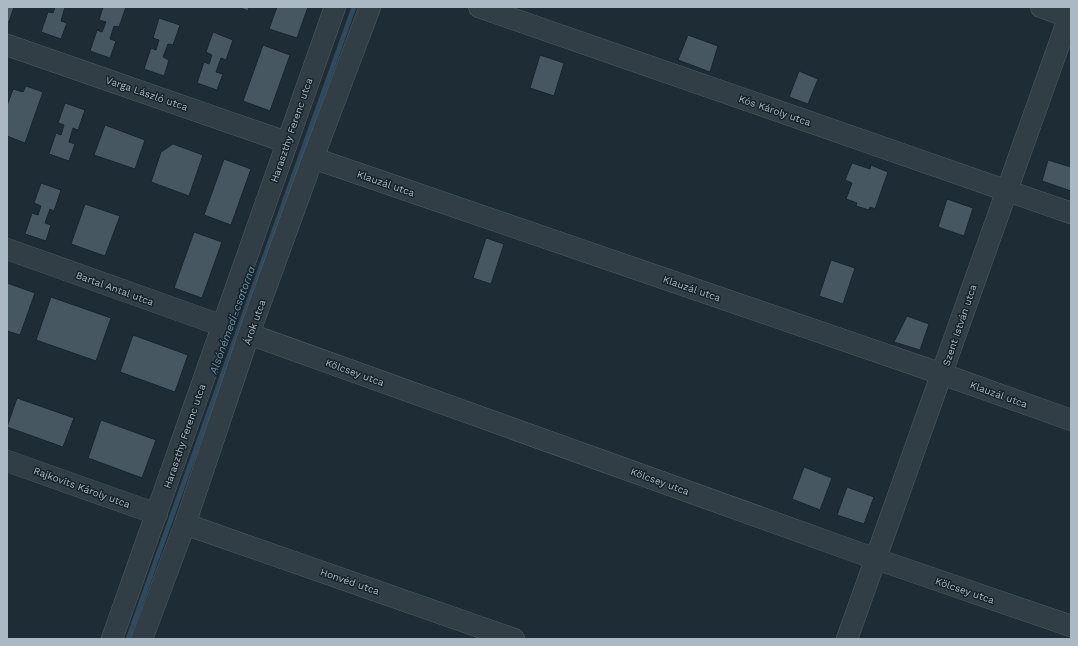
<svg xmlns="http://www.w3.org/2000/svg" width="1078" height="646" font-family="'Work Sans',sans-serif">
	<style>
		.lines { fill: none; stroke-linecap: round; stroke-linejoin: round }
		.stream { stroke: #2f4a5c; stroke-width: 5 }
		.building { fill: #465762; stroke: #19252d }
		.minor-casing { stroke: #4f5c65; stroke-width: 22 }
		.minor { stroke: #313e46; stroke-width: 21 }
		.labels { text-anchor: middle; stroke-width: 3; stroke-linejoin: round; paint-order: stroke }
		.street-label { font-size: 10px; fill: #abb9c4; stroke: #17232a }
		.water-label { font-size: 11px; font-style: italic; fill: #6a91aa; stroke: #17232a }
	</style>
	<rect width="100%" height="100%" fill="#1e2c36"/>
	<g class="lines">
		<path class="stream" d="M128 639 354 7"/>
	</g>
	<path class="building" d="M7 7H14L9 22 7 21Z
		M55 7H71L70 9 65 7 61 21 67 23 61 39 41 32 48 12 53 13Z
		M103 7H126L119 27 114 26 110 39 116 41 110 58 90 51 97 30 102 32 106 22 99 20Z
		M238 7H249L248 11Z
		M277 7H308L297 38 269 29Z
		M159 18 180 25 173 45 168 44 163 57 169 60 164 76 144 69 151 48 156 50 159 40 153 38Z
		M213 32 233 40 226 60 221 58 216 72 223 74 217 90 197 83 204 62 209 64 212 55 206 52Z
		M688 35 718 46 710 72 678 60Z
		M263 45 290 55 270 111 243 101Z
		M540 55 564 63 554 96 530 88Z
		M799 71 818 79 808 104 789 97Z
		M26 86 43 92 25 143 7 136V106L13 89 23 92Z
		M65 103 85 110 78 130 73 128 69 142 75 144 69 161 49 154 56 133 61 135 64 125 58 123Z
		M105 125 145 140 135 169 94 155Z
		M173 144 203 155 189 196 151 182 161 152Z
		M224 159 251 169 231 225 204 215Z
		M1048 160 1071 167V191L1042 181Z
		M852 163 870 169 871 165 888 172 875 209 870 207 869 210 856 206 857 203 846 199 852 183 845 180Z
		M41 183 61 190 54 211 50 209 45 223 51 225 46 241 25 234 32 213 38 215 41 206 34 203Z
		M947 199 973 208 964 236 938 227Z
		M85 204 120 216 105 256 71 244Z
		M194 232 222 242 202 298 174 288Z
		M486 238 504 244 491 284 473 278Z
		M831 260 855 268 843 304 819 296Z
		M7 283 35 293 20 335 7 331Z
		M51 297 111 318 96 361 36 340Z
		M907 316 929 324 920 350 894 342Z
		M133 335 188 355 175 392 120 372Z
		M17 398 74 418 63 447 7 427Z
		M101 420 156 440 142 478 88 458Z
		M804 467 832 478 820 510 792 499Z
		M847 487 874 497 864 524 837 515Z"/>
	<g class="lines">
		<defs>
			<path id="minor" d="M479 7 1071 213
				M1041 7 1071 18
				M7 45 286 142
				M313 158 942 374 1071 420
				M7 249 223 326
				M249 334 876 559 1071 626
				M7 461 157 514
				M185 524 514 639
				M112 639C188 429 259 217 335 7
				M142 639 185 524 249 334 313 158 370 7
				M847 639 1071 11"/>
		</defs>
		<use href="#minor" class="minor-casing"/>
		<use href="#minor" class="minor"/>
	</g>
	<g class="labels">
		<g class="street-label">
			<text transform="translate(147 93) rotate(19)" y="4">Varga László utca</text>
			<text transform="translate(775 110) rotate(19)" y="4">Kós Károly utca</text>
			<text transform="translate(291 130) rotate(-71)" y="4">Haraszthy Ferenc utca</text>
			<text transform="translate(386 183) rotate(19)" y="4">Klauzál utca</text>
			<text transform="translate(115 288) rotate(20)" y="4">Bartal Antal utca</text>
			<text transform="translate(692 288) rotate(19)" y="4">Klauzál utca</text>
			<text transform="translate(254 322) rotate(-70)" y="4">Árok utca</text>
			<text transform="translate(959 325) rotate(-71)" y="4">Szent István utca</text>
			<text transform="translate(355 372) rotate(20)" y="4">Kölcsey utca</text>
			<text transform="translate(999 394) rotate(20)" y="4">Klauzál utca</text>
			<text transform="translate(184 436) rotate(-71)" y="4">Haraszthy Ferenc utca</text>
			<text transform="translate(660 481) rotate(20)" y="4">Kölcsey utca</text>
			<text transform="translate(82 487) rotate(20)" y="4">Rajkovits Károly utca</text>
			<text transform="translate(350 581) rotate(19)" y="4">Honvéd utca</text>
			<text transform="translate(965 590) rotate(19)" y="4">Kölcsey utca</text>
		</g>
		<g class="water-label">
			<text transform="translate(232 320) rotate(-70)" y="4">Alsónémedi-csatorna</text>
		</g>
	</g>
	<rect width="1078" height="646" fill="none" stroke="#abb9c4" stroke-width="16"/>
</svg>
